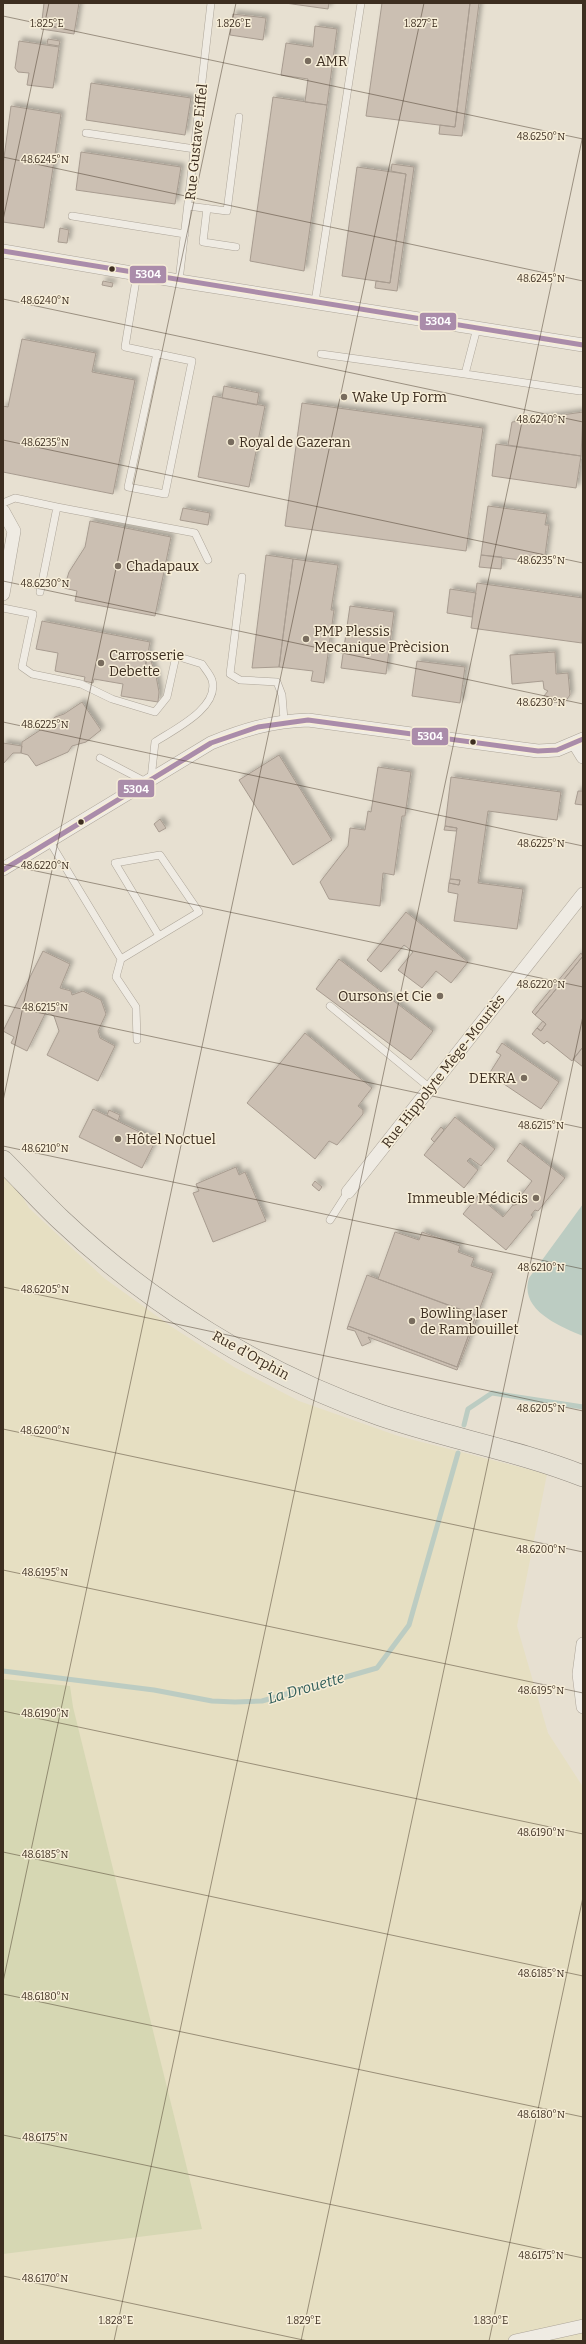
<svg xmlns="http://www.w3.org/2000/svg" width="586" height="2344" font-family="Bitter,serif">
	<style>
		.farmland { fill: #e6dfc2 }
		.green { fill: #d6d7b3 }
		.water { fill: #bcccc2 }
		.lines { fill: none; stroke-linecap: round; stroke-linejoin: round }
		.stream { stroke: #bcccc2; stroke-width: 5 }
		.building { fill: #cbbfb2; stroke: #a89c90; filter: url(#shadow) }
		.lane-casing { stroke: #ada599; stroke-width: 8 }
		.street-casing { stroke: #ada599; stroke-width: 14 }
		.primary-casing { stroke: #928b80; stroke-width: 22 }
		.lane { stroke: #efebe3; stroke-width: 7 }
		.street { stroke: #efebe3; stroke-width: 13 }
		.primary { stroke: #e6e1d4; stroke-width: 21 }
		.bus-1-casing { stroke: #f7eed8; stroke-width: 8 }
		.bus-1 { stroke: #aa8caa; stroke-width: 5 }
		.ticks { fill: none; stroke: #3d2e20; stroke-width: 1; stroke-opacity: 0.45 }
		.poi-dot { fill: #786c5e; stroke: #f7eed8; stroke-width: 1.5 }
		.bus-dot { fill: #3d2e20; stroke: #f7eed8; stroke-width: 1.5 }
		.labels { text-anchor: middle; stroke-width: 3; stroke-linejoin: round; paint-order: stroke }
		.poi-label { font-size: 14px; fill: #3d2e20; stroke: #f7eed8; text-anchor: start }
		.street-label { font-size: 14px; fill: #3d2e20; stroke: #f7eed8 }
		.water-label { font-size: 15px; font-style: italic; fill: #2f5d5a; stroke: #f7eed8 }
		.ticks-label { font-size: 10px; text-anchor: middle; fill: #3d2e20; stroke: #f7eed8; stroke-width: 3; stroke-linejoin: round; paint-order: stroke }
		.line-badge { stroke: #f7eed8; stroke-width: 1.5 }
		.badge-label { font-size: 11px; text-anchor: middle; font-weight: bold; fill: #fff }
	</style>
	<defs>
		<filter id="shadow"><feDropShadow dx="3.5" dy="-3.5" stdDeviation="2" flood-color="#0004"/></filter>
	</defs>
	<rect width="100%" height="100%" fill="#e7e0d1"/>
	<path class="farmland" d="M3 1164 29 1208 104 1278 172 1327 234 1367 299 1401 398 1436 547 1474 517 1626 548 1733 583 1787V2341H3Z"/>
	<path class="green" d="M3 1679 70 1686 73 1707 202 2229 3 2254Z"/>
	<path class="water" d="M583 1204V1336C559 1326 519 1310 529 1278Z"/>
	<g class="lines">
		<path class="stream" d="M464 1425 468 1409 492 1393 583 1407
			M3 1671 154 1690 212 1701 235 1702 262 1701 377 1668 409 1625 458 1453"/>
	</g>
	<path class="building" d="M44 3H79L74 34 41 29Z
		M285 3H329L328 9Z
		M382 3H470L455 127 366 116Z
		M470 3H479L462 136 439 134 440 125 455 127Z
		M233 14 266 18 263 40 230 35Z
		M315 26 337 29 327 105 305 102 308 79 281 75 286 43 313 47Z
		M48 39 60 41 59 46 47 44Z
		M19 41 59 47 53 88 27 85 29 73 18 72 15 68Z
		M91 83 191 98 185 135 86 120Z
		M273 97 327 105 304 271 250 261Z
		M11 106 61 114 44 228 3 222V165Z
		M81 152 181 167 175 204 76 190Z
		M392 164 414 167 397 291 375 288 376 281 390 283 406 174 391 171Z
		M357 167 406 174 390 283 342 276Z
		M60 228 69 230 67 243 58 242Z
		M103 281 113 283 112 287 102 285Z
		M22 339 96 353 92 372 135 380 113 494 3 472V406L8 407Z
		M224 386 259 393 257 405 222 398Z
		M213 396 265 406 249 487 198 477Z
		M302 403 483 428 466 551 285 526Z
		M583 412 581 456 508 445 512 422Z
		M496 444 581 456 576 488 492 476Z
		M488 506 547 514 545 525H549L544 563 481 555Z
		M183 508 210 513 208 525 180 520Z
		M90 521 171 537 155 616 75 601 77 591 64 588 69 572 85 547Z
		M266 555 293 559 279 667 252 668Z
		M481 555 502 557 501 569 479 567Z
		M293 559 338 565 331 610H334L324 683 311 681 313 671 279 667Z
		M477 583 583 598 582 643 471 628Z
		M450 589 476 593 472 617 447 613Z
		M350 606 394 612 386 674 341 668Z
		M42 621 150 642 144 674 156 676 159 692 158 702 121 696 123 684 94 679 93 683 84 681 85 677 55 671 58 653 36 649Z
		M555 652 556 674 568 673 570 695 565 702 545 703 544 696 548 691 544 689 543 681 512 684 510 655Z
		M147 655H149L156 676 144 674Z
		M417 661 465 667 460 703 412 696Z
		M82 702 101 730 86 742 72 746 68 752 36 766 28 755 21 753 22 742 48 725 55 717 64 714Z
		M3 743 22 746 21 753H13L3 764Z
		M279 755 332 840 293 865 239 780Z
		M378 767 411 772 405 816H402L394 875 383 873 380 906 329 899 320 882 348 846 350 828 365 830 368 811 371 812Z
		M451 777 561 792 557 820 488 811 478 883 523 889 517 929 454 921 458 894 448 892 449 883 459 885 460 880 450 879 457 828 445 826Z
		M578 791H583V805L575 804Z
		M160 819 166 828 159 832 154 824Z
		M445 826 457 828 456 831 444 830Z
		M450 879 460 880 459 885 449 883Z
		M406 912 468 962 451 983 436 971 422 988 398 970 413 952 404 945 381 972 367 960Z
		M43 951 70 964 60 988 71 991 72 995 83 991 101 1000 106 1014 98 1031 100 1038 115 1046 98 1081 47 1055 59 1031 54 1016 46 1012 27 1051 11 1043 14 1037 3 1031Z
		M581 953 583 956 535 1015 532 1012Z
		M583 956V1047L572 1061 547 1041 544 1044 532 1034 537 1028 541 1031 546 1024 535 1015Z
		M339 959 433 1031 411 1060 316 989Z
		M543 1021 546 1024 541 1031 537 1028Z
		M305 1033 372 1088 358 1106 363 1110V1114L337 1145 329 1141 315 1159 247 1103Z
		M502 1043 559 1082 541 1109 489 1074 501 1055 496 1052Z
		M583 1047V1067L573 1059Z
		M93 1109 156 1140 142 1168 79 1137Z
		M109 1110 120 1115 118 1121 107 1115Z
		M455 1117 495 1149 481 1166 470 1158 467 1161 478 1170 464 1188 424 1155Z
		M441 1127 444 1130 434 1142 431 1139Z
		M520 1143 565 1178 538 1211 535 1210 531 1215 533 1217 506 1250 463 1214 478 1196 503 1217 513 1205 519 1204 523 1199 522 1194 532 1181 507 1161Z
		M236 1167 239 1175 245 1172 266 1221 213 1242 193 1193 199 1191 196 1184Z
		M315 1181 322 1187 319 1191 312 1185Z
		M520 1192 523 1199 519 1204 513 1205 512 1203Z
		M395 1232 419 1240 422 1232 460 1246 458 1252 474 1258 471 1266 493 1273 477 1316 378 1279Z
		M367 1275 476 1315 457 1367 348 1326Z
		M476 1315 478 1316 457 1370 368 1337 371 1342 362 1346 355 1331 347 1329 348 1326 457 1367Z"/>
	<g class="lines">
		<defs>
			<path id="lane" d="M86 133 195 149
				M188 206 227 211 239 117
				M207 208 203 242 236 247
				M72 216 185 234
				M137 274 125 347 192 361 165 494 128 487 157 353
				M179 281 211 3
				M315 302 361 3
				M321 354 465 374 477 328
				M465 374 580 391
				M3 503 15 498 57 507 40 592
				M57 507 195 533 208 560
				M242 577 230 674 240 680 277 682 282 695 284 720
				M3 608 33 614 22 667 32 674 81 684 112 699 155 712 167 697 176 656 202 664C205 669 210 674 212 680 220 708 173 730 155 742L151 779
				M100 758 146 782
				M50 842 121 959 116 977 136 1007 137 1040
				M121 959 199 912 160 855 115 863 159 936
				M330 1006 430 1088
				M330 1220 348 1192"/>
			<path id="street" d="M3 251 179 281 583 345
				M3 511 14 531 3 594
				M575 744 583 757
				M3 869 211 743C243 730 272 721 308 720L538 751 557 750 583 739
				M348 1192 583 894
				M583 1644 579 1674 583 1707
				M515 2341 583 2326"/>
			<path id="primary" d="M3 1161C22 1180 40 1200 60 1219 150 1304 262 1374 380 1415 447 1438 517 1450 583 1476"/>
		</defs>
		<use href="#lane" class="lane-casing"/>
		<use href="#street" class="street-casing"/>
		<use href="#primary" class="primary-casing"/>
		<use href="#lane" class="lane"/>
		<use href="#street" class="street"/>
		<use href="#primary" class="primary"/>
		<defs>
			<path id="bus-1" d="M3 251 583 345
				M3 870 211 743 258 727 308 720 538 751 557 750 583 739"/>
		</defs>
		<use href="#bus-1" class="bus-1-casing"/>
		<use href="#bus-1" class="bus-1"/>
	</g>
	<path class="ticks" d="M3 16 583 139M3 157 583 281M3 220 49 3M3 299 583 422M3 440 583 563M3 581 583 704M3 722 583 846M3 864 583 987M3 1005 583 1128M3 1101 236 3M3 1146 583 1269M3 1287 583 1411M3 1429 583 1552M3 1570 583 1693M3 1711 583 1834M3 1852 583 1976M3 1982 424 3M3 1994 583 2117M3 2135 583 2258M3 2276 308 2341M114 2341 583 135M301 2341 583 1016M489 2341 583 1897"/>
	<g class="poi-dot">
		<circle cx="308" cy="61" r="4"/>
		<circle cx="344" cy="397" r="4"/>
		<circle cx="231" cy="442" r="4"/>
		<circle cx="118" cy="566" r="4"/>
		<circle cx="306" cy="639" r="4"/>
		<circle cx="101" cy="663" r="4"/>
		<circle cx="440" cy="996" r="4"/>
		<circle cx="524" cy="1078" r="4"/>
		<circle cx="118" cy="1139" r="4"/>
		<circle cx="536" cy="1198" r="4"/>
		<circle cx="412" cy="1321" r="4"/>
	</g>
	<g class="bus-dot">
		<circle cx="112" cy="269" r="3.5"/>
		<circle cx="473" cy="742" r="3.5"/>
		<circle cx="81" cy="822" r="3.5"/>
	</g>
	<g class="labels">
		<g class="poi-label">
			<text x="316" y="66">AMR</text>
			<text x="352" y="402">Wake Up Form</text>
			<text x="239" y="447">Royal de Gazeran</text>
			<text x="126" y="571">Chadapaux</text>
			<text x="314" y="636">PMP Plessis<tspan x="314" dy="16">Mecanique Prècision</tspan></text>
			<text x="109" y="660">Carrosserie<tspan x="109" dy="16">Debette</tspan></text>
			<text x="432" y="1001" text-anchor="end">Oursons et Cie</text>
			<text x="516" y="1083" text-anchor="end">DEKRA</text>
			<text x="126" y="1144">Hôtel Noctuel</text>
			<text x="528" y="1203" text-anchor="end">Immeuble Médicis</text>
			<text x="420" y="1318">Bowling laser<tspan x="420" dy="16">de Rambouillet</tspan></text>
		</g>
		<g class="street-label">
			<text transform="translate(196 142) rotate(-84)" y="5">Rue Gustave Eiffel</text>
			<text transform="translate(443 1071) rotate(-52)" y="5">Rue Hippolyte Mège-Mouriès</text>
			<text transform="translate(251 1355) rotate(29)" y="5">Rue d'Orphin</text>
		</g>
		<g class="water-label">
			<text transform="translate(306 1688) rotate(-16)" y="5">La Drouette</text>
		</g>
	</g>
	<g class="ticks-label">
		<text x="47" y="27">1.825°E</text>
		<text x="234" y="27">1.826°E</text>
		<text x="421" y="27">1.827°E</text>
		<text x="541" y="140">48.6250°N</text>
		<text x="45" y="163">48.6245°N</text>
		<text x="541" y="282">48.6245°N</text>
		<text x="45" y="304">48.6240°N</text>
		<text x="541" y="423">48.6240°N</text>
		<text x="45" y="446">48.6235°N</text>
		<text x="541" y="564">48.6235°N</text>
		<text x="45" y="587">48.6230°N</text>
		<text x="541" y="706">48.6230°N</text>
		<text x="45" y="728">48.6225°N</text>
		<text x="541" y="847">48.6225°N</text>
		<text x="45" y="869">48.6220°N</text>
		<text x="541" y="988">48.6220°N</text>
		<text x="45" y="1011">48.6215°N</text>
		<text x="541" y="1129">48.6215°N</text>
		<text x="45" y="1152">48.6210°N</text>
		<text x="541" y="1271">48.6210°N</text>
		<text x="45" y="1293">48.6205°N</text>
		<text x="541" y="1412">48.6205°N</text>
		<text x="45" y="1434">48.6200°N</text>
		<text x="541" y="1553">48.6200°N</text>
		<text x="45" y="1576">48.6195°N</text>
		<text x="541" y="1694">48.6195°N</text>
		<text x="45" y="1717">48.6190°N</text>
		<text x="541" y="1836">48.6190°N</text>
		<text x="45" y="1858">48.6185°N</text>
		<text x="541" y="1977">48.6185°N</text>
		<text x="45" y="2000">48.6180°N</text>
		<text x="541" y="2118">48.6180°N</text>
		<text x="45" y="2141">48.6175°N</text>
		<text x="541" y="2259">48.6175°N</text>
		<text x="45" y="2282">48.6170°N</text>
		<text x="116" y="2324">1.828°E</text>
		<text x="304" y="2324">1.829°E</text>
		<text x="491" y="2324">1.830°E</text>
	</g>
	<g class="line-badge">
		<rect x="129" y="265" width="38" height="19" rx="4" fill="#aa8caa"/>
		<rect x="419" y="312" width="38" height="19" rx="4" fill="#aa8caa"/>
		<rect x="411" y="727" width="38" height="19" rx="4" fill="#aa8caa"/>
		<rect x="117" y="779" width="38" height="19" rx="4" fill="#aa8caa"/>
	</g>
	<g class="badge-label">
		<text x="148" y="278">5304</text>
		<text x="438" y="325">5304</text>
		<text x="430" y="740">5304</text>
		<text x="136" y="793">5304</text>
	</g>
	<rect width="586" height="2344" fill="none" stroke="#3d2e20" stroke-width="8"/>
</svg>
